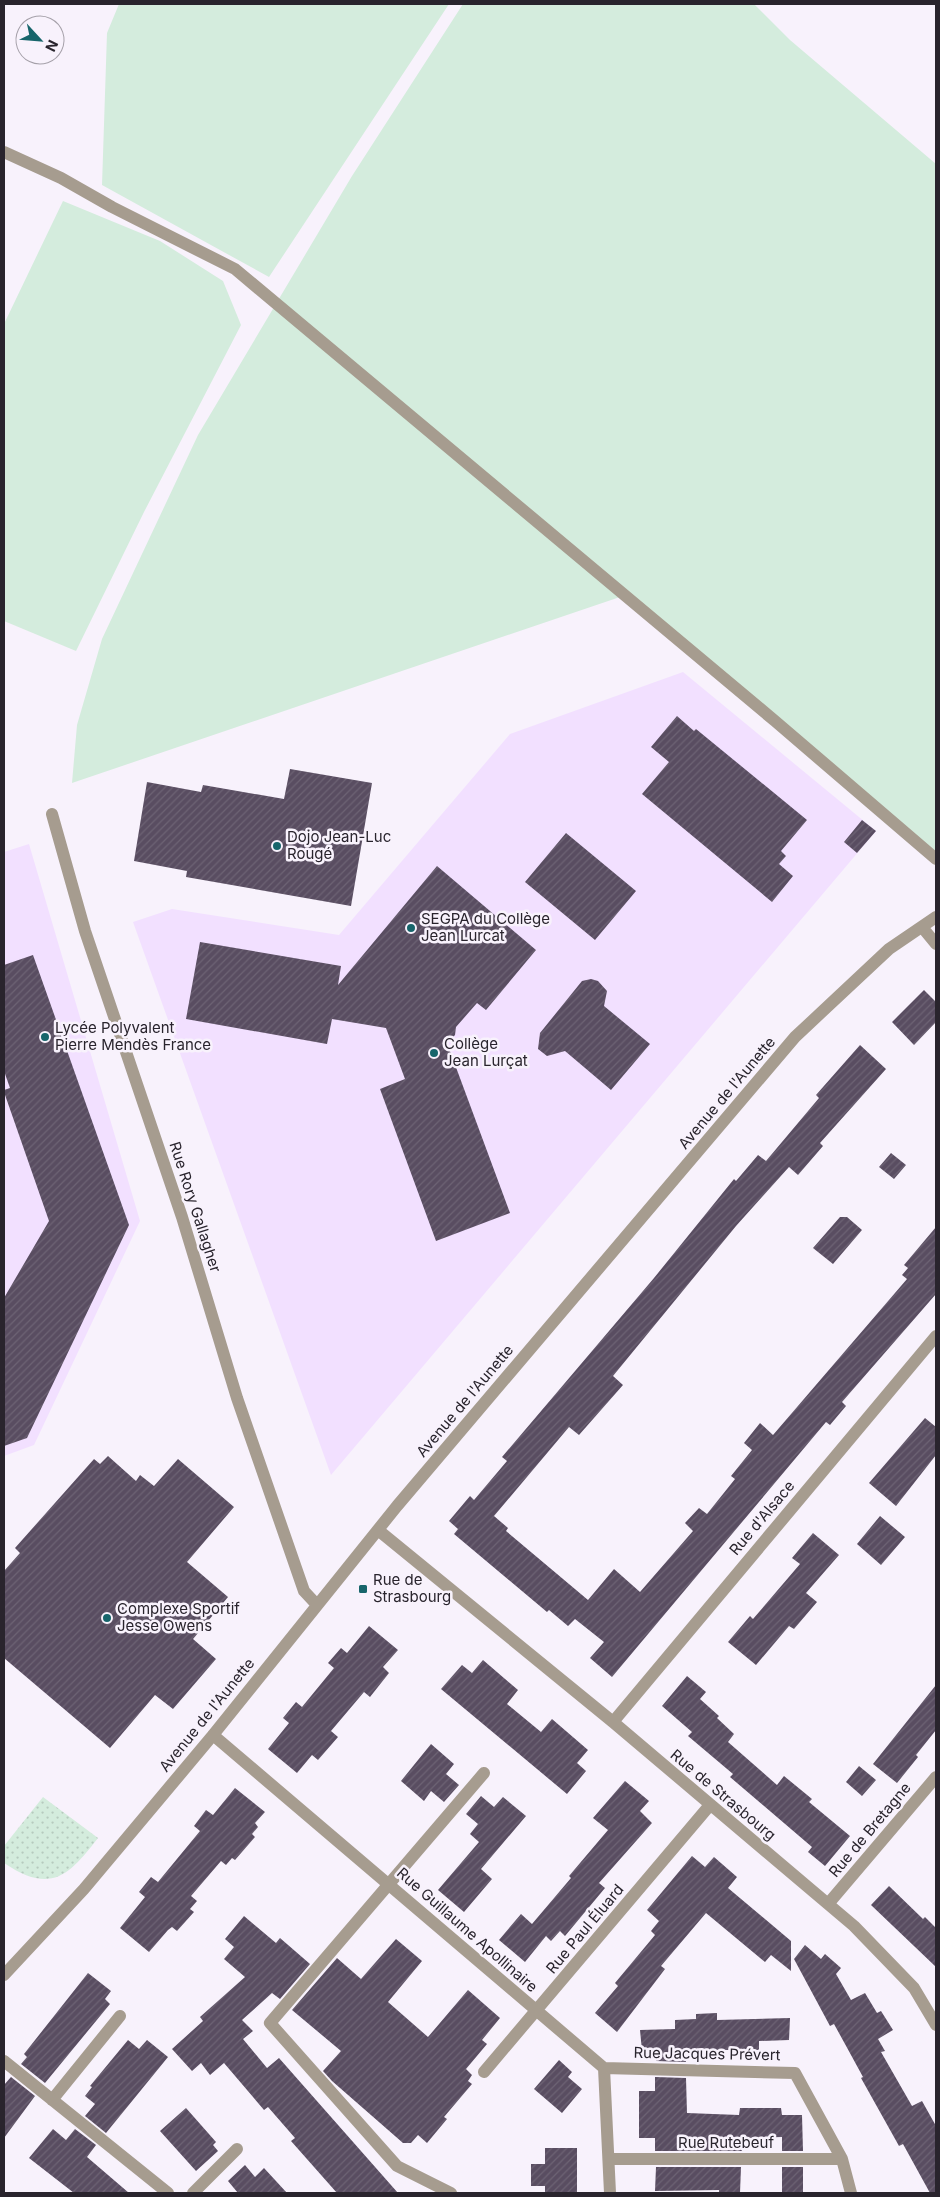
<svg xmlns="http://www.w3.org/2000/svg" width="940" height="2197" font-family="Inter,sans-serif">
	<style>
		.built { fill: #f2e0ff }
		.green { fill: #d4ecdd }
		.park { fill: url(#park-dots) }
		.building { fill: url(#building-hatch) }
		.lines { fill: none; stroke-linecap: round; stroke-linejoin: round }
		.street { stroke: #a69c8f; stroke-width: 12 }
		.poi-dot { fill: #17656b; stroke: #f8f2fc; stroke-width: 2 }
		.labels { text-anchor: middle; stroke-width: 5; stroke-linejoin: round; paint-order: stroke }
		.poi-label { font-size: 15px; fill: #29242d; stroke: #f8f2fc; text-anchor: start }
		.street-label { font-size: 15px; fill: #29242d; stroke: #f8f2fc }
	</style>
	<defs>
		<pattern id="park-dots" width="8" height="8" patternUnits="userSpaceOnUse" patternTransform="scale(1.25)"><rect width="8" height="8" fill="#d4ecdd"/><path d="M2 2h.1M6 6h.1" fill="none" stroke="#b6cabe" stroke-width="1.8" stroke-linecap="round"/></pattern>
		<pattern id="building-hatch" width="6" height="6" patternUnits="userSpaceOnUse" patternTransform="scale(1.25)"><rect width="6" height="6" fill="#594d61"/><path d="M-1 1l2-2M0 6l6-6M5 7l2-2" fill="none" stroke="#6d6374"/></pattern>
	</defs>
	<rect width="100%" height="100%" fill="#f8f2fc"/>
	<path class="built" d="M683 672 876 831 331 1475 133 922 172 909 339 935 510 734Z
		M29 844 140 1221 34 1445 4 1456V852Z"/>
	<path class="green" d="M119 4H449L269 277 102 185 107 33Z
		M463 4H754L790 40 936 164V852L620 597 72 783 77 725 102 639 198 435 352 176Z
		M63 201 160 241 223 281 241 325 144 512 76 651 4 621V324Z"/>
	<path class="park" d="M43 1797 98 1838C68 1877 50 1894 4 1863V1846Z"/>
	<path class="building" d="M677 716 694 731 696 729 807 820 781 851 786 856 779 864 793 876 772 902 642 794 669 762 651 747Z
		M290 769 372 783 351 906 186 877 187 871 134 861 147 782 201 792 203 785 284 799Z
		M862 820 876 831 857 853 844 842Z
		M566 833 636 891 595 940 525 882Z
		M437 866 536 950 486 1010 477 1003 456 1027 455 1035 447 1043 510 1213 436 1241 380 1089 405 1079 386 1028 332 1019 327 1044 186 1019 200 942 341 966 338 985Z
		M33 955 129 1225 27 1438 4 1446V1298L49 1221 4 1092V1090L10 1088 4 1071V965Z
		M591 979 598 981 607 991 604 1006 650 1044 611 1090 565 1051 547 1056 538 1049 540 1033 582 981Z
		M924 990 936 1002V1022L914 1045 892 1022Z
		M860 1045 886 1069 820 1143 823 1146 798 1175 789 1167 736 1226 613 1376 623 1385 579 1435 569 1427 494 1516 508 1528 506 1531 588 1600 614 1569 640 1592 693 1531 685 1523 699 1508 707 1514 735 1479 731 1476 752 1450 744 1443 760 1423 773 1435 907 1279 902 1275 908 1268 904 1265 936 1227V1294L842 1402 846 1406 830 1425 826 1422 612 1677 590 1658 604 1642 575 1619 568 1626 549 1610 547 1612 454 1534 458 1529 449 1521 470 1496 474 1500 507 1461 502 1457 654 1278 734 1179 736 1181 758 1155 766 1161 819 1098 816 1095Z
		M891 1153 906 1165 894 1179 879 1167Z
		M840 1217H847L862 1230 833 1264 813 1248Z
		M925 1418 936 1427V1455L896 1506 869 1483Z
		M108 1456 136 1481 140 1475 154 1486 178 1459 234 1507 187 1562 228 1597 193 1639 216 1659 173 1709 155 1695 110 1748 4 1658V1571L20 1553 15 1548 94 1459 100 1464Z
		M880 1516 905 1537 881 1565 857 1544Z
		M813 1533 839 1555 806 1593 817 1602 794 1629 789 1626 756 1665 728 1642 750 1616 753 1619 800 1564 792 1558Z
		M369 1626 398 1650 383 1667 389 1673 370 1697 364 1692 331 1731 338 1737 318 1760 312 1755 297 1773 268 1749 289 1723 283 1718 296 1702 302 1707 334 1668 328 1663 341 1648 347 1653Z
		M483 1660 518 1690 507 1704 541 1732 552 1719 588 1750 577 1763 586 1771 567 1794 441 1689 462 1665 472 1673Z
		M687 1676 706 1692 700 1699 719 1716 717 1718 734 1734 728 1742 777 1785 784 1776 812 1799 809 1802 850 1836 825 1866 808 1852 812 1847 730 1777 733 1774 688 1736 692 1732 662 1706Z
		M936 1685V1730L916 1755 918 1757 897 1783 873 1764Z
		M431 1744 454 1764 446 1774 459 1785 444 1802 431 1791 424 1801 401 1781Z
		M859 1766 876 1780 862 1796 846 1782Z
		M625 1781 649 1801 640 1811 652 1823 599 1883 605 1888 565 1936 560 1931 551 1941 546 1936 525 1962 499 1940 521 1914 532 1924 571 1878 569 1876 608 1830 593 1818Z
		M235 1788 265 1812 255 1823 258 1827 252 1834 255 1837 235 1860 232 1858 226 1865 221 1861 191 1896 197 1901 190 1909 194 1912 177 1931 172 1927 168 1930 149 1952 120 1928 145 1897 139 1892 151 1877 158 1882 200 1831 194 1826 206 1810 213 1815Z
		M481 1796 494 1807 503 1797 526 1816 481 1869 492 1879 464 1912 438 1890 479 1842 470 1834 478 1824 466 1814Z
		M692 1856 705 1867 714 1857 737 1877 728 1888 791 1941V1971L771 1955 765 1962 706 1913 661 1966 665 1969 617 2032 595 2013 618 1986 615 1983 655 1935 651 1931 659 1921 647 1910Z
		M889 1886 923 1919 925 1917 936 1928V1967L871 1905Z
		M244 1916 276 1943 280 1938 310 1964 280 1999 272 1993 242 2020 253 2031 243 2039 267 2068 279 2058 398 2193H337L291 2141 295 2138 268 2107 264 2110 224 2063 210 2075 201 2063 192 2071 172 2049 203 2021 200 2017 245 1977 224 1959 234 1947 225 1939Z
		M396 1939 422 1961 388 2002 428 2037 468 1990 500 2018 482 2040 487 2044 466 2069 472 2075 468 2081 472 2084 444 2117 447 2119 427 2143 418 2135 411 2143H403L332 2081 323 2071 341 2051 292 2010 337 1958 361 1979Z
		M805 1945 821 1959 825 1954 841 1968 836 1974 851 2000 865 1993 877 2013 881 2011 893 2030 878 2039 885 2051 881 2052 912 2106 922 2101 936 2126V2193H930L903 2144 899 2146 861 2078 863 2077 845 2044 834 2024 830 2026 794 1959Z
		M88 1973 111 1991 105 1999 110 2004 45 2083 21 2064 27 2057 24 2054Z
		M717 2013V2020L790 2018 789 2040 759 2041V2050H686V2062L656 2061V2051H642L640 2030 675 2029V2020L696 2019V2014Z
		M128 2040 139 2049 147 2040 168 2057 106 2133 85 2116 95 2104 85 2096 92 2087 90 2086Z
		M559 2060 572 2072 568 2077 582 2089 562 2113 534 2089Z
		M11 2077 35 2096 4 2138V2085Z
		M655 2077 686 2078 687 2113 739 2115 740 2108H781L782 2115H802L803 2151H782V2137L743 2138 742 2151H655V2138H639V2091H655Z
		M186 2108 216 2142 213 2145 218 2151 196 2171 160 2131Z
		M53 2129 66 2140 75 2129 96 2145 87 2157 129 2193H74L29 2158Z
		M545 2148H577V2193H545V2186H531V2164H545Z
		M245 2165 255 2177 264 2168 287 2193H238L228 2181Z
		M656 2167H741L740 2193H719V2190L655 2191Z
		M782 2167H803V2193H782Z"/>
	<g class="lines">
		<path class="street" d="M4 152 61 178 112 207 235 269 775 721 936 859
			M52 814 85 931 182 1217 237 1398 304 1591 317 1605
			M922 927 936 944
			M378 1530 613 1722 854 1926 914 1988 936 2025
			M613 1722 936 1336
			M213 1735 604 2068 610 2193
			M828 1904 936 1777
			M4 1975 84 1889 213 1735 397 1506 795 1037 889 949 936 917
			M4 2061 168 2193
			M604 2068 795 2073 842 2159 851 2193
			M484 2072 710 1805
			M52 2100 120 2016
			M610 2159H842
			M193 2193 237 2149
			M451 2193 397 2166 270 2023 484 1773"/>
	</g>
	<g class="poi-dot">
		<circle cx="277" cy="846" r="5"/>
		<circle cx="411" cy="928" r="5"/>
		<circle cx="45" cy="1037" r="5"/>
		<circle cx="434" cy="1053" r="5"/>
		<rect x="358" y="1584" width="10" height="10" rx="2.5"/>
		<circle cx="107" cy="1618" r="5"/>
	</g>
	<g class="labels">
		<g class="poi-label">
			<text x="287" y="842">Dojo Jean-Luc<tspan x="287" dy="17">Rougé</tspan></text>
			<text x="421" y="924">SEGPA du Collège<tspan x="421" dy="17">Jean Lurcat</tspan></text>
			<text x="55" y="1033">Lycée Polyvalent<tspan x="55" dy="17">Pierre Mendès France</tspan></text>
			<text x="444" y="1049">Collège<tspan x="444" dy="17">Jean Lurçat</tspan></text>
			<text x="373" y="1585">Rue de<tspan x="373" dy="17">Strasbourg</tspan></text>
			<text x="117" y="1614">Complexe Sportif<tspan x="117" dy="17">Jesse Owens</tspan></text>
		</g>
		<g class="street-label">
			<text transform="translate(727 1093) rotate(-50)" y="5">Avenue de l'Aunette</text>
			<text transform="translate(195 1207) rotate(72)" y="5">Rue Rory Gallagher</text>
			<text transform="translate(465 1401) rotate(-50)" y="5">Avenue de l'Aunette</text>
			<text transform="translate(762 1518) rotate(-50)" y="5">Rue d'Alsace</text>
			<text transform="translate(207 1715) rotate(-51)" y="5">Avenue de l'Aunette</text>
			<text transform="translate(723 1795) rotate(40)" y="5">Rue de Strasbourg</text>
			<text transform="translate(870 1830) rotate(-50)" y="5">Rue de Bretagne</text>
			<text transform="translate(585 1929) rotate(-50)" y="5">Rue Paul Éluard</text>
			<text transform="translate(467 1930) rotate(41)" y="5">Rue Guillaume Apollinaire</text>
			<text transform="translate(707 2054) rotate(1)" y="5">Rue Jacques Prévert</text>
			<text x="726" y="2148">Rue Rutebeuf</text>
		</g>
	</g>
	<rect width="940" height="2197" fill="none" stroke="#29242d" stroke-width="10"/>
	<g transform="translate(40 40) rotate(116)"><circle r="24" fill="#f8f2fc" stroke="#a5a0a9"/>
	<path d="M0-4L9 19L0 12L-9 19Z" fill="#17656b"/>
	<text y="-8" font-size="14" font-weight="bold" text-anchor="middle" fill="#29242d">N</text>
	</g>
</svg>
